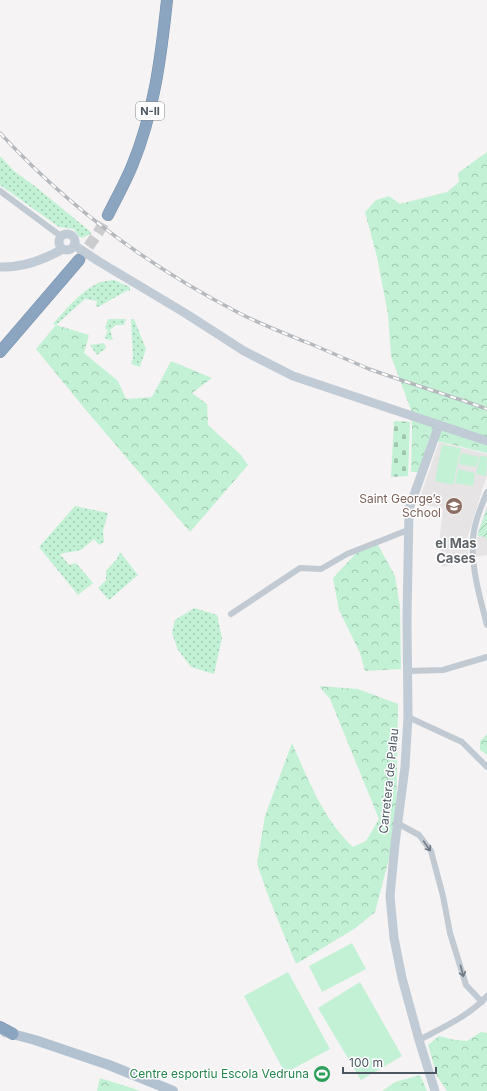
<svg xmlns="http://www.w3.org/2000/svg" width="487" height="1091" font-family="Inter,sans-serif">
	<defs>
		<pattern id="grass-dots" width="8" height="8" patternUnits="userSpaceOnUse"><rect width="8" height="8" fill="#c3f1d5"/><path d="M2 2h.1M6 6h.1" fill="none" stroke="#a0c6b0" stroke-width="1.8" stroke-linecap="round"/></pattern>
		<pattern id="forest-crowns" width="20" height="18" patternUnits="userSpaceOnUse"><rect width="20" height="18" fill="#c3f1d5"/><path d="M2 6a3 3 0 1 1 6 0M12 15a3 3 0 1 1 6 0" fill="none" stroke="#a0c6b0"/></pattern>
		<pattern id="cemetery-stones" width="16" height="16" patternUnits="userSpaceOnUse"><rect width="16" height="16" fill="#c3f1d5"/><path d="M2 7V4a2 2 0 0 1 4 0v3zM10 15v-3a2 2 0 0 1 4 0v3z" fill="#a0c6b0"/></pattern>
		<pattern id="garden-furrows" width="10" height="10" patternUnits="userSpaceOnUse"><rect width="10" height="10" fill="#c3f1d5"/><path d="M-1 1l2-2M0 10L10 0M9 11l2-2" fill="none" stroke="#a0c6b0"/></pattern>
	</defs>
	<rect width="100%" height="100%" fill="#f5f3f3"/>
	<g fill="#e6e4e5">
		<path d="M439 442 487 454V475L467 539 469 561 442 567 440 535 443 509 418 503Z"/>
		<path d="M487 505V555L475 557 478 533Z"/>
	</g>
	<g fill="url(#grass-dots)">
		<path d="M0 156 14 171 36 187 92 233 82 238 78 236 74 229 59 227 0 185Z"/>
		<path d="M114 280 130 287V291L128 290 98 307 96 306 97 301 85 299 56 325 53 324C66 309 80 292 98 283 102 281 109 281 114 280Z"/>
		<path d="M108 319H126L124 325H116L110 330 113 340 106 339 105 337 108 330 105 328Z"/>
		<path d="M131 319H134L146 349 140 367 131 364 133 358Z"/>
		<path d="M104 343 106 348 97 355 90 345Z"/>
		<path d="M75 506 108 513 103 531 104 542 99 545 94 539 81 550 60 554 69 565 76 563 93 583 78 595 39 547Z"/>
		<path d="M120 552 138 575 109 600 98 588 106 580V571L117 559Z"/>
		<path d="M194 608 217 615 222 638 214 674 191 667 178 650 172 633 175 620Z"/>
	</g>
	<g fill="url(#forest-crowns)">
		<path d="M487 152V453L429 439 419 472H411L412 429 411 410 391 356 388 314 377 257 365 212 376 200 389 196 400 204 447 192 459 182 458 173Z"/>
		<path d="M56 325 89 335 84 353 118 381 126 399 152 397 171 361 212 378 192 393 207 404 208 425 241 455 248 465 190 532 85 409 36 349Z"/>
		<path d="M378 545 395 576 400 607 401 669 365 671 360 653 339 610 333 578 359 550Z"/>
		<path d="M319 686 358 689 398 704 396 832 375 912 354 929 296 964 269 898 257 864 265 816 292 743C308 779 323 819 353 847L366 841 379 819 330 699Z"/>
		<path d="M487 734V755L480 750V741Z"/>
		<path d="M481 1032 487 1033V1091H447L437 1076 428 1045 439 1036 455 1040 467 1041Z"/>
		<path d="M420 1075 427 1091H382L395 1082Z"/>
		<path d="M100 1078 135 1089 140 1091H97Z"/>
	</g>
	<path fill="url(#cemetery-stones)" d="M394 421 410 422 408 476 391 477Z"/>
	<g fill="#c3f1d5">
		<path d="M442 445 461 448 453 485 435 481Z"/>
		<path d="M461 453 479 457 476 467 459 464Z"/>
		<path d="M480 456 487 457 486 476 476 474Z"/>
		<path d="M458 469 475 473 473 486 455 483Z"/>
		<path d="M352 943 366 969 322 992 309 966Z"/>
		<path d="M288 972 330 1049 285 1073 244 996Z"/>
		<path d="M360 982 402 1056 361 1080 318 1008Z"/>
	</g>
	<path fill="url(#garden-furrows)" d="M487 509V539L486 540 485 537 478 536V533Z"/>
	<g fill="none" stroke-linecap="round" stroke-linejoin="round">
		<path stroke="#caccce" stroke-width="11" stroke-dasharray="11 5.5" stroke-linecap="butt" d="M79 260 98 233 108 215"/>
		<g stroke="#7690ad" stroke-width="12">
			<g id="highway">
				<path d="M108 215C116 199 125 183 132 166 154 113 161 57 167 0"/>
				<path d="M0 352 79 260"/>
				<path d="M0 1027 13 1034"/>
			</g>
		</g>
		<g stroke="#c1cad2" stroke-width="6">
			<path d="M0 191 62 237"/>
			<path d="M487 492C481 507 474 523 473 539 471 568 480 598 487 625"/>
			<path d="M231 614 300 568 321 569 347 554 408 530"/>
			<path d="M407 671 443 670 487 657"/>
			<path d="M408 717 462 742 487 767"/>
			<path d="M397 823 419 835 431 851 443 896 450 933 466 985 482 1002"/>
			<path d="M419 1040C442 1028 469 1016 487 996"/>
		</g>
		<g stroke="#c1cbd6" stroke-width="9">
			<circle cx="67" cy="242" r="8"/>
			<path d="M74 245 98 261 185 313 244 351 293 376 487 441"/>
			<path d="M0 267C23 268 43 260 63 249"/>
			<path d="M435 1091 419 1040 402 978 394 938 390 896 395 844 405 767 408 717 407 619 409 509 439 425"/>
		</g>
		<path stroke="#b3c2d1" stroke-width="10" d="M5 1032 35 1040 109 1065 173 1091"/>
		<use href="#highway" stroke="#8ba5c1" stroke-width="11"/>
		<g stroke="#b5b8bd" stroke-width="3.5">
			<path id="rail" d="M0 133C68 207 150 267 239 313 262 325 286 334 311 344 330 352 350 361 369 369 408 383 448 395 487 409"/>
		</g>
		<use href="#rail" stroke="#fff" stroke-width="2" stroke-dasharray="6" stroke-linecap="butt"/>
	</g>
	<defs><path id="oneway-shaft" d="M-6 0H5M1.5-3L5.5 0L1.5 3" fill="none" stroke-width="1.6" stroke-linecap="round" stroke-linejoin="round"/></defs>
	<g stroke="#6e7983">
		<use href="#oneway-shaft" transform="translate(427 846) rotate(55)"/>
		<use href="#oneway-shaft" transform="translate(462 971) rotate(75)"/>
	</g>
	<defs>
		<g id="school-disc" transform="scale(0.9)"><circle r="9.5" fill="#8d6e63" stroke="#fff"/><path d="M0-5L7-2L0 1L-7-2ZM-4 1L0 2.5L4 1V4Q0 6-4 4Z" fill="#fff"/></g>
		<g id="stadium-disc" transform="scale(0.9)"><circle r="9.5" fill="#2e9e5b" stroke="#fff"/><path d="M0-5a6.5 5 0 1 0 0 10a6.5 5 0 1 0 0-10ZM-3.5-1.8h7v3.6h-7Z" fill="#fff"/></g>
	</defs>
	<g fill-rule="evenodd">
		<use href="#school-disc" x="454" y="506"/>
		<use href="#stadium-disc" x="322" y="1074"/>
	</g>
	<g text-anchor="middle" stroke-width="3" stroke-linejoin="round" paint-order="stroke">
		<rect fill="#fff" stroke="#808990" stroke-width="1" x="136" y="102" width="28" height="18" rx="3"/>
		<g font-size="11" font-weight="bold" fill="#4a5661">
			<text x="150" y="115">N-II</text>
		</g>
		<g font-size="12" fill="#785e54" stroke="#fff" text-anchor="end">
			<text x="441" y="503">Saint George’s<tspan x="441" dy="14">School</tspan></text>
		</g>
		<g font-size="12" fill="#4a5661" stroke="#fff">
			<text transform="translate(389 781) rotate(-84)" y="4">Carretera de Palau</text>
		</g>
		<g font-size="12" fill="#27864d" stroke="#fff" text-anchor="end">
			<text x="309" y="1078">Centre esportiu Escola Vedruna</text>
		</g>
		<g font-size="13" font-weight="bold" fill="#5f6368" stroke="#fff">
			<text x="456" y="548">el Mas<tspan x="456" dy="15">Cases</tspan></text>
		</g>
	</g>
	<path d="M343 1067v6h93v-6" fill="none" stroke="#4a5661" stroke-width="2"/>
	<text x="349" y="1067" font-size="12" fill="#4a5661" stroke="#ffffff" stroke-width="3" paint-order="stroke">100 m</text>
</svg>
